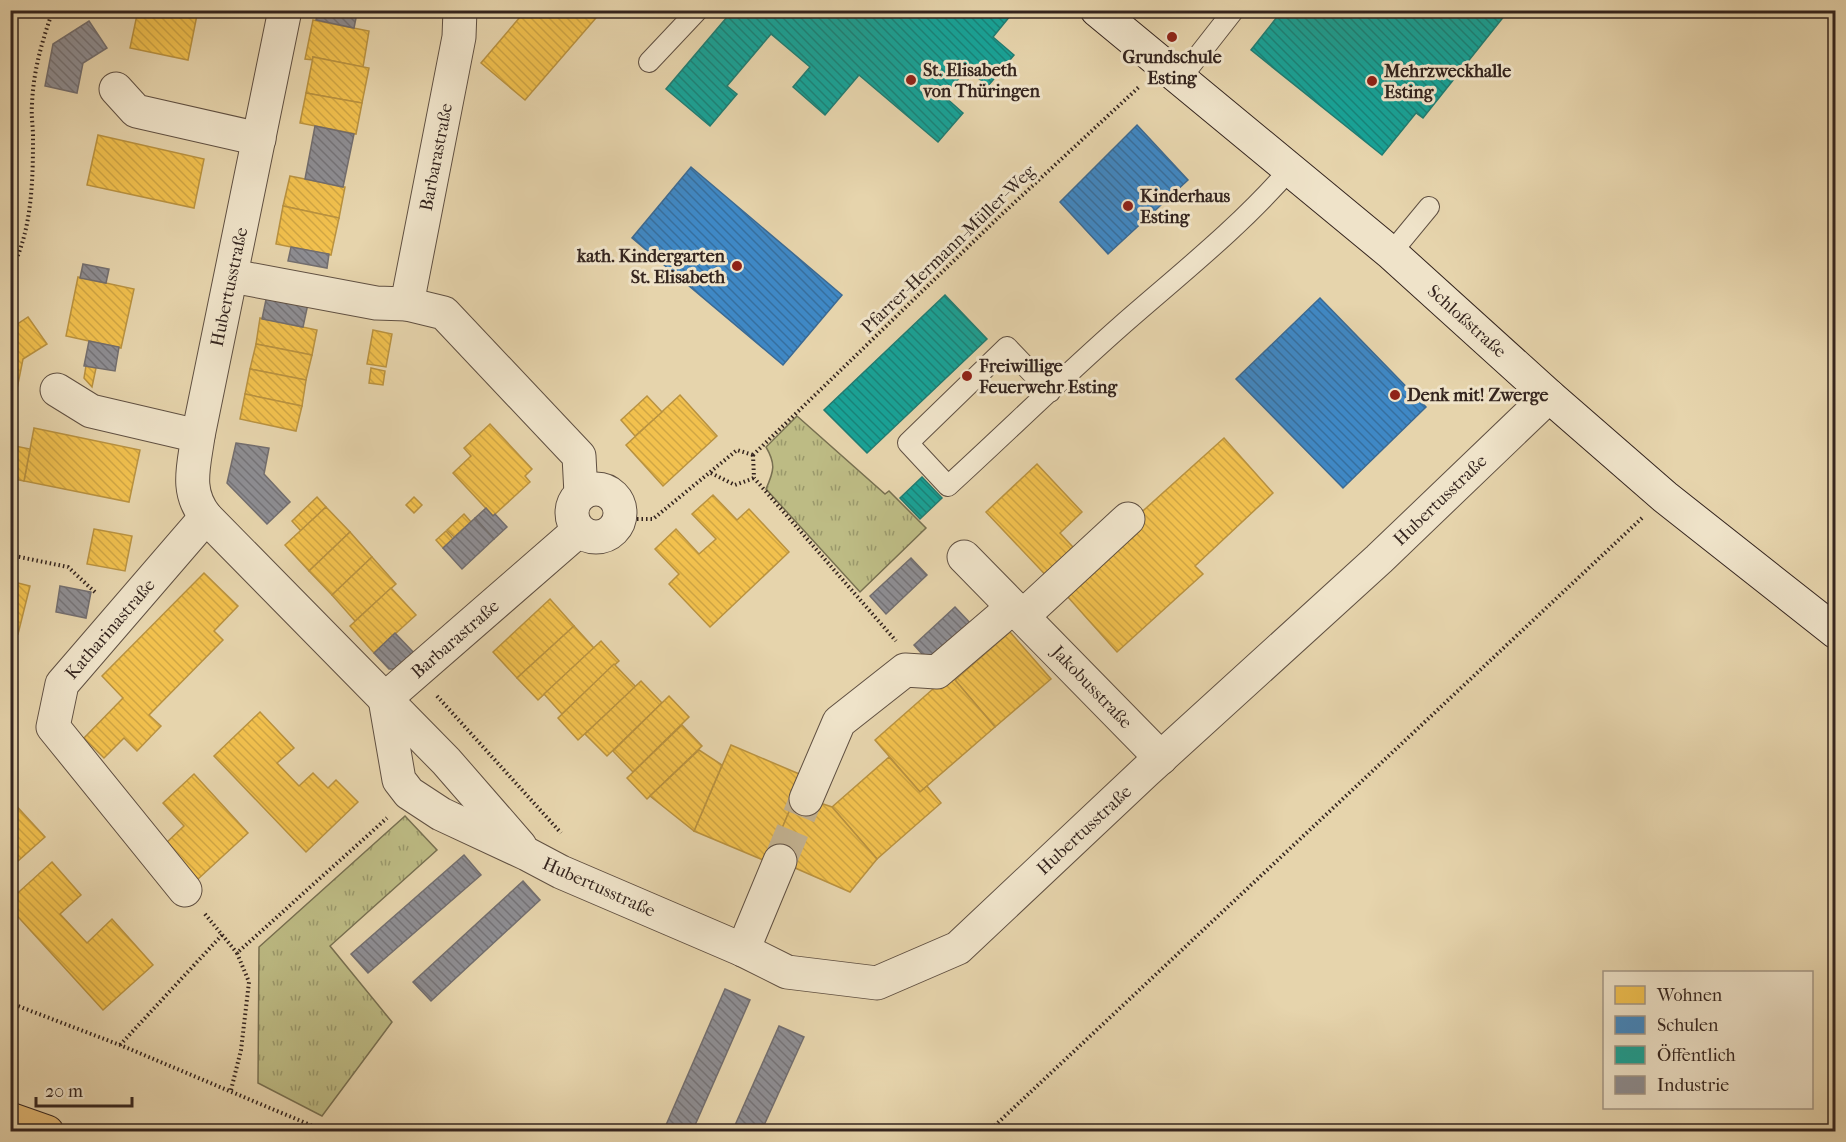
<svg xmlns="http://www.w3.org/2000/svg" width="1846" height="1142" font-family="'IM FELL French Canon',serif">
	<defs>
		<pattern id="park-tufts" width="24" height="20" patternUnits="userSpaceOnUse" patternTransform="scale(1.5)"><rect width="24" height="20" fill="#bdbb84"/><path d="M3 7l-1-3M5 7V3M7 7l1-3M15 17l-1-3M17 17v-4M19 17l1-3" fill="none" stroke="#9a986b"/></pattern>
		<pattern id="homes-back-hatch" width="6" height="6" patternUnits="userSpaceOnUse" patternTransform="scale(1.5)"><rect width="6" height="6" fill="#f2c14e"/><path d="M-1 5l2 2M0 0l6 6M5-1l2 2" fill="none" stroke="#d0a644"/></pattern>
		<pattern id="schools-back-hatch" width="6" height="6" patternUnits="userSpaceOnUse" patternTransform="scale(1.5)"><rect width="6" height="6" fill="#3f88c5"/><path d="M-1 5l2 2M0 0l6 6M5-1l2 2" fill="none" stroke="#366f9f"/></pattern>
		<pattern id="public-back-hatch" width="6" height="6" patternUnits="userSpaceOnUse" patternTransform="scale(1.5)"><rect width="6" height="6" fill="#17a398"/><path d="M-1 5l2 2M0 0l6 6M5-1l2 2" fill="none" stroke="#16857b"/></pattern>
		<pattern id="industry-back-hatch" width="6" height="6" patternUnits="userSpaceOnUse" patternTransform="scale(1.5)"><rect width="6" height="6" fill="#8d8d92"/><path d="M-1 5l2 2M0 0l6 6M5-1l2 2" fill="none" stroke="#747377"/></pattern>
	</defs>
	<rect width="100%" height="100%" fill="#e6d4ac"/>
	<filter id="stains"><feTurbulence type="fractalNoise" baseFrequency=".00333" numOctaves="4"/><feColorMatrix values="0 0 0 0 .2 0 0 0 0 .09 0 0 0 0 .02 0 0 0 .5 -.17"/></filter>
	<radialGradient id="worn" r=".72"><stop offset=".6" stop-color="#630" stop-opacity="0"/><stop offset="1" stop-color="#630" stop-opacity=".3"/></radialGradient>
	<g fill="url(#park-tufts)" stroke="#787051" stroke-width="1.5">
		<path d="M797 416 885 494 889 491 926 528 860 592 766 489C774 471 776 464 766 447Z"/>
		<path d="M405 816 437 850 330 946 392 1022 322 1116 258 1083 259 947Z"/>
	</g>
	<g fill="url(#homes-back-hatch)" stroke="#b99240" stroke-width="1.5">
		<path d="M138 10H198L188 60 130 48Z"/>
		<path d="M526 10 602 11 525 100 481 63Z"/>
		<path d="M313 20 369 31 363 67 313 57V60L305 59Z"/>
		<path d="M313 57 369 68 362 103 306 93Z"/>
		<path d="M306 93 362 103 356 134 300 123Z"/>
		<path d="M98 135 204 159 194 208 87 185Z"/>
		<path d="M290 176 345 187 339 218 283 206Z"/>
		<path d="M283 206 339 218 331 255 276 244Z"/>
		<path d="M78 277 134 289 121 348 66 336Z"/>
		<path d="M28 317 47 344 23 359 17 389 10 388V329Z"/>
		<path d="M260 318 317 330 312 355 256 344Z"/>
		<path d="M373 330 392 334 386 367 367 364Z"/>
		<path d="M256 344 312 355 306 380 250 369Z"/>
		<path d="M86 366 96 368 92 387 84 378Z"/>
		<path d="M371 368 385 371 383 385 369 383Z"/>
		<path d="M250 369 306 380 302 406 245 394Z"/>
		<path d="M245 394 302 406 296 431 240 419Z"/>
		<path d="M680 395 717 436 663 486 626 445Z"/>
		<path d="M647 396 662 412 635 436 621 420Z"/>
		<path d="M490 424 532 469 525 476 530 482 493 516 453 473 471 456 464 448Z"/>
		<path d="M34 428 140 450 129 502 24 481Z"/>
		<path d="M1224 438 1273 493 1195 566 1203 574 1117 652 1067 596 1135 518Z"/>
		<path d="M10 445 30 449 24 481 10 478Z"/>
		<path d="M1037 464 1082 512 1060 533 1083 558 1055 585 986 512Z"/>
		<path d="M713 495 737 520 749 509 789 552 710 627 669 584 679 574 655 549 676 529 699 554 716 539 692 514Z"/>
		<path d="M317 497 326 507 301 531 292 521Z"/>
		<path d="M414 497 422 505 414 513 406 505Z"/>
		<path d="M326 507 350 532 309 571 285 545Z"/>
		<path d="M464 514 471 522 454 537 447 530Z"/>
		<path d="M94 529 132 536 125 571 87 564Z"/>
		<path d="M446 531 453 539 443 548 436 540Z"/>
		<path d="M350 532 372 557 332 595 309 571Z"/>
		<path d="M372 557 396 584 355 621 332 595Z"/>
		<path d="M204 573 238 606 214 631 223 640 149 715 161 726 137 751 124 738 104 758 84 738 123 698 102 676Z"/>
		<path d="M10 581 30 586 18 634 10 632Z"/>
		<path d="M391 588 416 615 374 653 350 626Z"/>
		<path d="M550 599 574 626 517 678 493 652Z"/>
		<path d="M574 626 594 648 538 700 517 678Z"/>
		<path d="M1010 632 1051 679 995 727 955 680Z"/>
		<path d="M601 641 619 661 562 714 544 694Z"/>
		<path d="M614 664 636 687 578 740 558 718Z"/>
		<path d="M950 674 995 727 920 792 875 740Z"/>
		<path d="M641 681 662 703 607 756 585 734Z"/>
		<path d="M669 696 689 717 633 772 613 751Z"/>
		<path d="M260 712 294 748 277 763 299 786 313 773 328 788 336 780 358 802 306 852 214 756Z"/>
		<path d="M682 725 702 746 647 799 627 778Z"/>
		<path d="M731 745 804 776 768 862 694 831Z"/>
		<path d="M699 750 722 765 694 831 650 796Z"/>
		<path d="M889 757 920 792 927 786 941 803 877 859 832 807Z"/>
		<path d="M194 774 248 833 198 879 165 844 184 826 163 803Z"/>
		<path d="M796 795 832 807 877 859 850 892 770 857Z"/>
		<path d="M10 799 45 837 10 868Z"/>
		<path d="M52 862 81 895 60 914 87 943 112 919 153 965 103 1010 10 908V900Z"/>
	</g>
	<g fill="url(#schools-back-hatch)" stroke="#3c6a93" stroke-width="1.5">
		<path d="M1137 125 1188 180 1108 254 1060 202Z"/>
		<path d="M691 167 842 295 783 365 632 238Z"/>
		<path d="M1320 298 1426 407 1343 488 1236 379Z"/>
	</g>
	<g fill="url(#public-back-hatch)" stroke="#207d73" stroke-width="1.5">
		<path d="M733 10H1015L993 37 1014 55 988 86 967 69 944 96 963 113 938 142 859 75 825 115 793 87 810 67 771 34 727 86 737 94 710 126 666 89Z"/>
		<path d="M1275 10H1509L1423 118 1416 113 1382 155 1251 50 1277 17 1272 14Z"/>
		<path d="M945 295 987 339 867 453 824 410Z"/>
		<path d="M922 477 942 498 920 519 900 498Z"/>
	</g>
	<g fill="url(#industry-back-hatch)" stroke="#726e6f" stroke-width="1.5">
		<path d="M318 10H345L357 13 354 28 316 20Z"/>
		<path d="M89 21 107 48 83 63 77 93 45 86 53 44Z"/>
		<path d="M315 126 354 134 343 187 305 179Z"/>
		<path d="M291 247 329 254 327 268 288 261Z"/>
		<path d="M83 264 109 269 106 283 80 278Z"/>
		<path d="M268 290 309 299 303 327 262 319Z"/>
		<path d="M89 341 119 347 115 371 84 366Z"/>
		<path d="M236 443 269 448 264 474 290 502 267 524 227 483Z"/>
		<path d="M486 508 493 516 495 514 507 527 494 539 475 518Z"/>
		<path d="M475 518 494 539 462 569 443 548Z"/>
		<path d="M911 558 927 575 886 614 870 596Z"/>
		<path d="M60 586 91 592 86 618 56 612Z"/>
		<path d="M955 607 972 625 930 663 914 645Z"/>
		<path d="M395 633 415 654 397 669H389L374 653Z"/>
		<path d="M464 855 481 875 368 973 351 954Z"/>
		<path d="M523 881 540 900 431 1001 413 982Z"/>
		<path d="M725 989 750 1000 692 1132H663Z"/>
		<path d="M779 1026 804 1037 761 1132H732Z"/>
	</g>
	<g fill="none" stroke-linecap="round" stroke-linejoin="round">
		<path stroke="#c2b190" stroke-width="33" stroke-dasharray="33 16" stroke-linecap="butt" d="M780 861 806 799"/>
		<g stroke="#605042" stroke-width="22">
			<g id="lane">
				<path d="M649 62 698 10"/>
				<path d="M1180 79 1234 10"/>
				<path d="M1391 253 1429 207"/>
				<path d="M1050 392 1007 347 908 443 948 486C1006 433 1063 377 1122 325 1179 275 1240 227 1290 169"/>
			</g>
		</g>
		<g stroke="#605042" stroke-width="35">
			<g id="street">
				<path d="M285 10 198 436C194 466 185 491 206 517L446 761 520 846"/>
				<path d="M116 89 136 111 259 139"/>
				<path d="M232 276 376 303 407 304 444 313 579 456 581 494"/>
				<path d="M407 304 459 37 460 10"/>
				<path d="M57 390 91 411 198 436"/>
				<circle cx="596" cy="513" r="24"/>
				<path d="M964 557 1161 758"/>
				<path d="M1023 616 1128 519"/>
				<path d="M385 699 399 780 409 793 441 814 527 854 561 872 743 950 787 972 877 983 958 948 1145 772 1379 559 1549 396"/>
				<path d="M385 699 578 531"/>
				<path d="M806 799 839 722 905 670 937 672 1013 607"/>
				<path d="M185 890 53 727 62 684 206 517"/>
				<path d="M743 950 780 861"/>
			</g>
		</g>
		<g stroke="#34241e" stroke-width="35">
			<path id="secondary" d="M1097 10 1391 253 1549 396 1665 497 1836 632"/>
		</g>
		<g stroke="#34241e" stroke-width="35">
			<path id="highway" d="M10 1119 47 1132"/>
		</g>
		<g stroke="#34241e" stroke-width="4" stroke-dasharray="1.5 3" stroke-linecap="butt">
			<path d="M10 272C32 233 33 181 33 137 33 126 31 115 32 105 33 72 42 41 53 10"/>
			<path d="M753 455 1000 216 1140 86"/>
			<path d="M753 455 754 478 896 641"/>
			<path d="M711 473 735 485 754 478"/>
			<path d="M619 519H653L737 450 753 455"/>
			<path d="M10 555 68 567 97 594"/>
			<path d="M437 696 561 833"/>
			<path d="M205 914 237 953"/>
			<path d="M10 1003 120 1045 327 1132"/>
			<path d="M120 1045 222 935"/>
			<path d="M231 1090 241 1050 249 982 237 953 387 818"/>
			<path d="M988 1132 1642 518"/>
		</g>
		<use href="#lane" stroke="#efe3c9" stroke-width="20"/>
		<use href="#street" stroke="#efe3c9" stroke-width="33"/>
		<use href="#secondary" stroke="#efe3c9" stroke-width="33"/>
		<use href="#highway" stroke="#e3ba76" stroke-width="33"/>
	</g>
	<g fill="#8f2418" stroke="#efe3c9" stroke-width="2">
		<circle cx="1172" cy="37" r="6"/>
		<circle cx="911" cy="80" r="6"/>
		<circle cx="1372" cy="81" r="6"/>
		<circle cx="1128" cy="206" r="6"/>
		<circle cx="737" cy="266" r="6"/>
		<circle cx="967" cy="376" r="6"/>
		<circle cx="1395" cy="395" r="6"/>
	</g>
	<g text-anchor="middle" stroke-width="6" stroke-linejoin="round" paint-order="stroke">
		<g font-size="18" font-weight="bold" fill="#34241e" stroke="#efe3c9" text-anchor="start">
			<text x="1172" y="63" text-anchor="middle">Grundschule<tspan x="1172" dy="21">Esting</tspan></text>
			<text x="923" y="76">St. Elisabeth<tspan x="923" dy="21">von Thüringen</tspan></text>
			<text x="1384" y="77">Mehrzweckhalle<tspan x="1384" dy="21">Esting</tspan></text>
			<text x="1140" y="202">Kinderhaus<tspan x="1140" dy="21">Esting</tspan></text>
			<text x="725" y="262" text-anchor="end">kath. Kindergarten<tspan x="725" dy="21">St. Elisabeth</tspan></text>
			<text x="979" y="372">Freiwillige<tspan x="979" dy="21">Feuerwehr Esting</tspan></text>
			<text x="1407" y="401">Denk mit! Zwerge</text>
		</g>
		<g font-size="18" fill="#34241e" stroke="#efe3c9">
			<text transform="translate(436 157) rotate(-79)" y="6">Barbarastraße</text>
			<text transform="translate(948 249) rotate(-44)" y="6">Pfarrer-Hermann-Müller-Weg</text>
			<text transform="translate(229 287) rotate(-78)" y="6">Hubertusstraße</text>
			<text transform="translate(1467 321) rotate(42)" y="6">Schloßstraße</text>
			<text transform="translate(1440 500) rotate(-44)" y="6">Hubertusstraße</text>
			<text transform="translate(110 629) rotate(-49)" y="6">Katharinastraße</text>
			<text transform="translate(455 639) rotate(-41)" y="6">Barbarastraße</text>
			<text transform="translate(1092 687) rotate(46)" y="6">Jakobusstraße</text>
			<text transform="translate(1084 830) rotate(-43)" y="6">Hubertusstraße</text>
			<text transform="translate(599 887) rotate(24)" y="6">Hubertusstraße</text>
		</g>
	</g>
	<rect width="1846" height="1142" fill="none" stroke="#e6d4ac" stroke-width="36"/>
	<rect x="12" y="12" width="1822" height="1118" fill="none" stroke="#34241e" stroke-width="3"/>
	<rect x="18" y="18" width="1810" height="1106" fill="none" stroke="#34241e" stroke-width="1.5"/>
	<rect x="1603" y="971" width="210" height="138" fill="#efe3c9" stroke="#a49785" stroke-width="1.5"/>
	<rect x="1615" y="986" width="30" height="18" fill="#f2c14e" stroke="#a49785" stroke-width="1.5"/>
	<text x="1657" y="1001" font-size="18" fill="#34241e">Wohnen</text>
	<rect x="1615" y="1016" width="30" height="18" fill="#3f88c5" stroke="#a49785" stroke-width="1.5"/>
	<text x="1657" y="1031" font-size="18" fill="#34241e">Schulen</text>
	<rect x="1615" y="1046" width="30" height="18" fill="#17a398" stroke="#a49785" stroke-width="1.5"/>
	<text x="1657" y="1061" font-size="18" fill="#34241e">Öffentlich</text>
	<rect x="1615" y="1076" width="30" height="18" fill="#8d8d92" stroke="#a49785" stroke-width="1.5"/>
	<text x="1657" y="1091" font-size="18" fill="#34241e">Industrie</text>
	<path d="M36 1097v9h96v-9" fill="none" stroke="#34241e" stroke-width="3"/>
	<text x="45" y="1097" font-size="18" fill="#34241e" stroke="#efe3c9" stroke-width="4.5" paint-order="stroke">20 m</text>
	<rect width="100%" height="100%" filter="url(#stains)"/>
	<rect width="100%" height="100%" fill="url(#worn)"/>
</svg>
